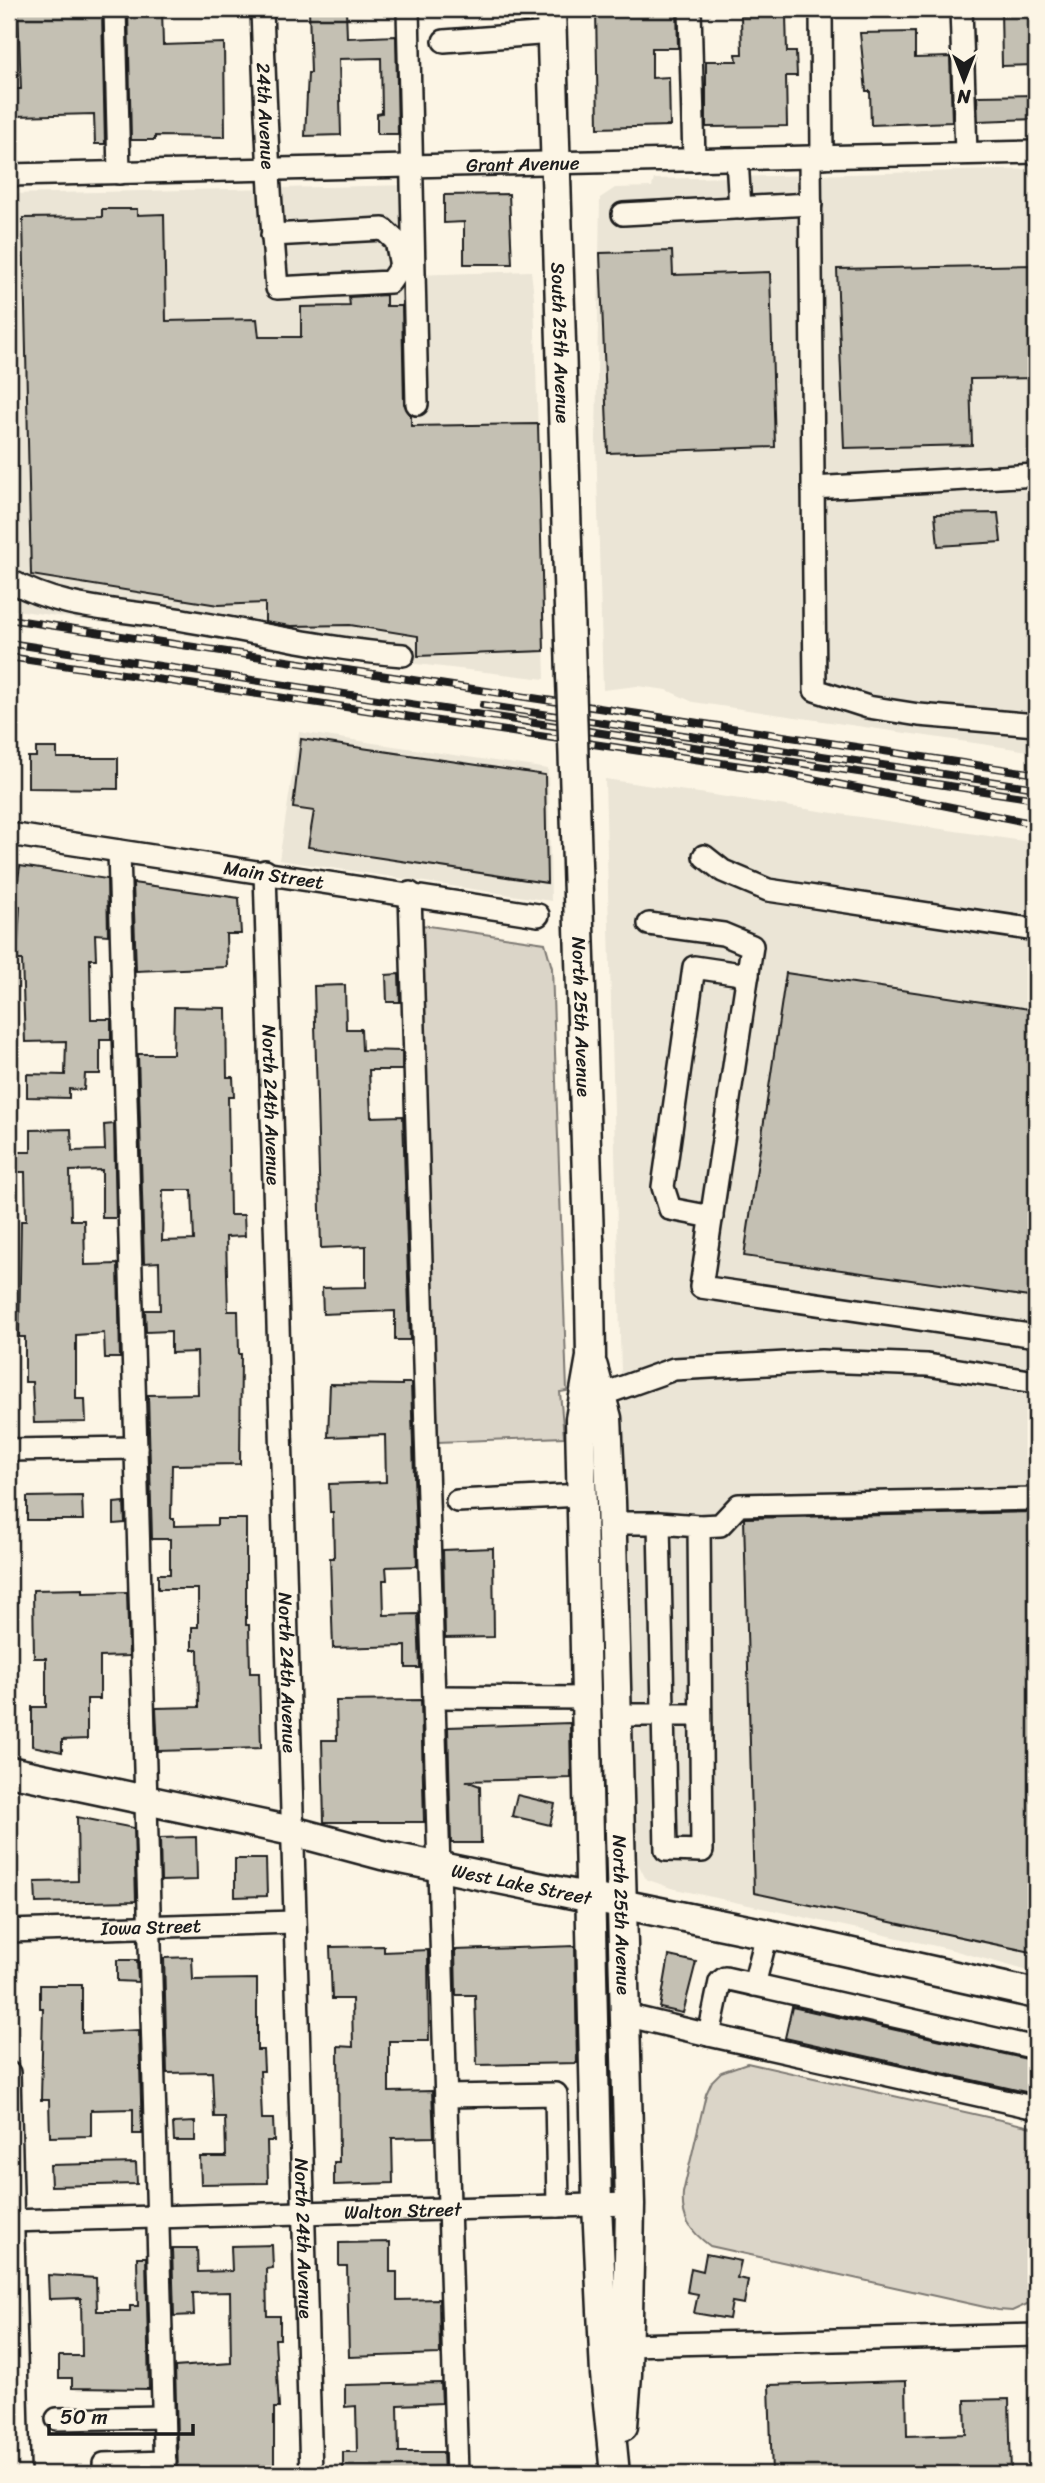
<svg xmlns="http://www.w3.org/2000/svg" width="1045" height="2483" font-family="Sriracha,sans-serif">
	<rect width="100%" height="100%" fill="#fcf5e5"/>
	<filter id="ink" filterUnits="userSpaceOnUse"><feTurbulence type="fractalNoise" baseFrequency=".0143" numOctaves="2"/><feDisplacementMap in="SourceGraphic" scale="14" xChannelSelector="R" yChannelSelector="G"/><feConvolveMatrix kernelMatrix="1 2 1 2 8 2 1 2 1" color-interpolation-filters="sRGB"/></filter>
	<g filter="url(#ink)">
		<g fill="#ebe5d6">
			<path d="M1036 169V752L693 702 667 690 637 686 603 690 596 439 600 198 615 188 652 187 654 179Z"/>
			<path d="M412 185 414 275 531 271 534 297 545 679 269 647 9 609V194Z"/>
			<path d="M299 732 548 769 551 901 279 860Z"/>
			<path d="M605 779 1036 843V1973L949 1949 671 1888 646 1879 634 1856Z"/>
		</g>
		<g fill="#dbd5c8" stroke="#7c7872" stroke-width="2">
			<path d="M422 925 545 943 552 968 567 1391 560 1392 564 1437 438 1442Z"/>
			<path d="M747 2063 1036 2128V2300L1012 2311 998 2310 710 2246C690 2231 681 2219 683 2193L706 2094 712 2081 721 2072Z"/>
		</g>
		<g fill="#c4c0b3" stroke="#1c1c1c" stroke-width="2" fill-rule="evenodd">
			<path d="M18 9 102 12 105 144H95L94 114 15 116 14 89H21Z"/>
			<path d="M128 9H162L163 45 224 43 225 137 155 136V140H131Z"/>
			<path d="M309 9H346L347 38 396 36 398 134H377V114L382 113 381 58 339 59 341 135 305 136 308 73H311Z"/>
			<path d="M596 9H677L678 48H652V78L669 77 670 126 598 128Z"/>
			<path d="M1001 9H1036V65L1002 66Z"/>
			<path d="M786 15 787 52H796L797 76H786L787 126 706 127V61H737L736 54H742L741 16Z"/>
			<path d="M915 32V58L950 57 952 122 871 125 870 91H866L860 33Z"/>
			<path d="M1036 95V119L978 121 977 96Z"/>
			<path d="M509 194 512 264H464V222L444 223V195Z"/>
			<path d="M102 209H137V215L164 214 166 321 257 319 259 337H301V307L350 306 349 297 386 295V306H402L404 404 411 416V426L538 424 544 651 418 656V636L350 625 291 626 265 622V603L218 605 31 575 23 218 102 217Z"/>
			<path d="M672 251 673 275 770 272 775 447 608 453 600 253Z"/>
			<path d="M1036 265V378L970 379 972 445 844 448 837 269Z"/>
			<path d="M998 513 1001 542 938 546 935 514Z"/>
			<path d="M301 739 545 775 547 883 308 847 314 811 293 808Z"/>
			<path d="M36 748H57V758H118V789L28 788V757H36Z"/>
			<path d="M20 866 107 879 108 935 95 934 96 959H90L91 1019H111V1040H100V1074H85L84 1090 69 1089V1098L27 1097V1074L65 1075 66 1041 25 1042 22 960H17L20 906 14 905Z"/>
			<path d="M133 883 239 898 241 934H226L227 967 136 971Z"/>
			<path d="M786 973 1036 1010V1298L744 1256Z"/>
			<path d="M399 974 400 1002H387L386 975Z"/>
			<path d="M345 985 346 1029H361L362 1050 402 1051V1070H369L371 1117 403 1116 410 1340H395V1311L323 1314 322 1288 366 1287V1246L321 1248 314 986Z"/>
			<path d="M174 1007 226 1008 227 1077H233L234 1097H228L230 1215H244L245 1236 226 1237 228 1311H238L239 1354H241L240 1464 172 1465 171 1519H174V1526L217 1525V1519H246V1625H249L250 1673H259L261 1748 158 1751 156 1708 199 1707 198 1650H192V1627H198V1589H158V1574H170V1539H152L148 1395 198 1394 197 1352 171 1353V1331L146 1332 145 1310H160L159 1262 144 1263 138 1054H173ZM163 1190H192L194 1240 162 1241Z"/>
			<path d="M114 1124 116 1218H102V1170L70 1171 71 1220H84L85 1265 118 1264 120 1358H105L104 1333 76 1335V1399H85L86 1422 34 1423 32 1382H25V1337H19L21 1221H26L25 1172H17L16 1152H31V1130L71 1129 72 1151 105 1150 104 1125Z"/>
			<path d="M402 1383H411L417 1566 386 1567 387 1580H383L384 1615 418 1614 420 1668H406V1646L333 1648 330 1558H334L333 1512H330L329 1484 386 1482 385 1435 328 1437 330 1384 402 1385Z"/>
			<path d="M82 1496 83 1520H27V1497Z"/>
			<path d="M124 1502 125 1523 114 1524V1503Z"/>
			<path d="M1036 1512V1953L754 1893 744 1518Z"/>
			<path d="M493 1548 494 1637 445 1638 443 1550Z"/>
			<path d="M83 1589V1593L127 1592 129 1656 100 1657V1699H87V1739L62 1740V1752L32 1746V1707H46V1658H34L33 1590Z"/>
			<path d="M421 1700 424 1822H324L322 1740H337L336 1701Z"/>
			<path d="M570 1723 571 1778 466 1781 480 1786 481 1843H451L448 1727Z"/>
			<path d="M517 1795 555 1804 550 1825 512 1816Z"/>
			<path d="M77 1817 134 1828 136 1901 36 1903 35 1882 78 1881Z"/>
			<path d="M196 1837 197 1880 161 1881 160 1838Z"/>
			<path d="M235 1859H266L267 1896 235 1897Z"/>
			<path d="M384 1946V1952L428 1950 429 2041H389V2092L432 2091 434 2137 392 2138 393 2183 334 2185V2162H339L338 2046 353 2047 352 1999H332L330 1947Z"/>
			<path d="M575 1946 577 2063 477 2065 475 1995H456L455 1950Z"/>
			<path d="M669 1956 696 1962 683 2013 660 2008Z"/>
			<path d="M192 1957 193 1980 257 1979V2050H263L264 2071H260L262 2119H273L274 2141H267L268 2183 201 2184 200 2157H226L225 2117H214L212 2072 167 2073 164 1958Z"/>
			<path d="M117 1960H137L138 1982 117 1981Z"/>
			<path d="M40 1985H82V2033L139 2030 142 2134H133V2109L91 2110V2136L50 2137 49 2100H41L43 2008H40Z"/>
			<path d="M792 2007 1036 2061 1030 2093 785 2038Z"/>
			<path d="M195 2122V2141H174L173 2123Z"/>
			<path d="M136 2163 137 2184 51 2186 50 2165Z"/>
			<path d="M390 2242V2272H397V2300L439 2299 440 2354 349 2357 347 2266H339V2243Z"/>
			<path d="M272 2245 273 2268 266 2269 267 2316H280V2339H275L279 2408H274V2474H178L175 2367 231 2363 230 2292 193 2293 194 2315 174 2316 172 2248H197L198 2272 232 2271 231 2246Z"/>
			<path d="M706 2254 741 2261 737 2278 748 2280 744 2304 732 2302 729 2319 694 2313 698 2294 687 2292 691 2268 703 2271Z"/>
			<path d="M137 2257H146L149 2389 72 2388V2378H59V2356H82L81 2298 49 2299 48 2275 96 2278 97 2311H130V2306H138Z"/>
			<path d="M906 2381 907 2436 966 2434 965 2400 1009 2399 1011 2474H772L769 2385Z"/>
			<path d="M441 2383 442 2403 398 2405 399 2452H443L444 2474H343V2452H357L356 2406 345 2407V2385Z"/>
		</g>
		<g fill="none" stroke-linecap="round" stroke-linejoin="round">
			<g stroke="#1c1c1c" stroke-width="26">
				<g id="minor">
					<path d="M115 9 119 173"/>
					<path id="s1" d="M262 9C265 102 269 195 277 288L390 282 401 266 396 241 383 229 272 235"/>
					<path d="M408 9 417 404"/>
					<path d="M690 9 694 160"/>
					<path d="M821 9 822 157"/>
					<path d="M961 9 966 153"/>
					<path d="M444 41 552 33"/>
					<path d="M810 158 815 690 868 707 919 715 1036 725"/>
					<path d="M737 159 740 208"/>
					<path id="s2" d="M9 175 1036 152"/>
					<path d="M623 214 811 204"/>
					<path d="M813 488 1036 475"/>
					<path d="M9 580C61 609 107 608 164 617 244 629 322 649 403 655"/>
					<path id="s3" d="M9 834 538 915"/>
					<path d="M119 851 165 2474"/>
					<path d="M704 856 723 871 768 890 1036 930"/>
					<path id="s4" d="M265 871 311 2474"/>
					<path d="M410 893 457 2474"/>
					<path d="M649 924 723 934 752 946 701 1287 1036 1336"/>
					<path d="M712 1217 670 1209 663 1187 694 967 748 975"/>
					<path d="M601 1395 674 1369 821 1361 927 1365 1036 1382"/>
					<path d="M9 1450 136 1448"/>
					<path d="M457 1501 582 1495"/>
					<path d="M612 1523H659L666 1850 702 1851 699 1526 659 1523"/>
					<path d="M699 1526 720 1525 739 1505 1036 1499"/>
					<path d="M434 1697 587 1698"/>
					<path d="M616 1715H700"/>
					<path id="s5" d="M9 1931 293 1922"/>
					<path d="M754 1985 767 1934"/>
					<path d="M625 2015 709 2035 720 1982 725 1978 1036 2048"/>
					<path d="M709 2035 1036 2108"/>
					<path d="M9 2073 19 2474"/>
					<path d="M446 2096 556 2094 558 2206"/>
					<path id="s6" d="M9 2221 630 2204"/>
					<path d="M628 2345 1036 2335"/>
					<path d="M57 2419 163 2417"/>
					<path d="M105 2474 104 2464 165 2462"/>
				</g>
			</g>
			<g stroke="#1c1c1c" stroke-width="33">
				<g id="major">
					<path id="s7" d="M551 9 571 676"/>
					<path d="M589 1240 591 1357 580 1419 597 2205 605 2374 615 2474"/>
					<path id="s8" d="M593 1367 607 1418 611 1501 630 2204 627 2374 623 2426"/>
					<path id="s9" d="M9 1771 292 1831 382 1855 767 1934 1036 1994"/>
				</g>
			</g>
			<use href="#minor" stroke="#fcf5e5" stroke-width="21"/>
			<use href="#major" stroke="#fcf5e5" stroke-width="28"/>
			<g stroke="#1c1c1c" stroke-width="8">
				<g id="rail">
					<path d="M9 619 1036 774"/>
					<path d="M9 643 1036 799"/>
					<path d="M9 657 768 770 1036 824"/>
					<path d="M483 705 1036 788"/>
				</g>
			</g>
			<use href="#rail" stroke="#fcf5e5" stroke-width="5" stroke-dasharray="16" stroke-linecap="butt"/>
			<g stroke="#1c1c1c" stroke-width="33" stroke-linecap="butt">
				<g id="major-bridge">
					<path id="s10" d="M571 676 589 1240"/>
				</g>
			</g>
			<use href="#major-bridge" stroke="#fcf5e5" stroke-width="28"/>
		</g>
	</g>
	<g text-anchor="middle" stroke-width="5" stroke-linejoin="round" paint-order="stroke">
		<g font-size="19" fill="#1c1c1c" stroke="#fcf5e5">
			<text dy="7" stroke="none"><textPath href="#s1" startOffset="107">24th Avenue</textPath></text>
			<text dy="7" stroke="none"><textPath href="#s2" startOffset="514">Grant Avenue</textPath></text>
			<text dy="7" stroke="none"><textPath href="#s7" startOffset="334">South 25th Avenue</textPath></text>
			<text dy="7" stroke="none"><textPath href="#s3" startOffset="268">Main Street</textPath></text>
			<text dy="7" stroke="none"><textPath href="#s10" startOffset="341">North 25th Avenue</textPath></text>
			<text dy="7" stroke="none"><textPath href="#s4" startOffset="234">North 24th Avenue</textPath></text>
			<text dy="7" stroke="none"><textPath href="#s4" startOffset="802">North 24th Avenue</textPath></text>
			<text dy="7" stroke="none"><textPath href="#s9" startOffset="525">West Lake Street</textPath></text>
			<text dy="7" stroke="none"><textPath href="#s8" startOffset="550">North 25th Avenue</textPath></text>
			<text dy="7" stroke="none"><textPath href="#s5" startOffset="142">Iowa Street</textPath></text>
			<text dy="7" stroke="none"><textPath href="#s6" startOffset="394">Walton Street</textPath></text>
			<text dy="7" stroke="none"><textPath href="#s4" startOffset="1368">North 24th Avenue</textPath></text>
		</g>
	</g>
	<rect width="1045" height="2483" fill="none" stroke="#fcf5e5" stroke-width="35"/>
	<rect x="18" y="18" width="1010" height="2448" fill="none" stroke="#1c1c1c" stroke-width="2.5" filter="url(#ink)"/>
	<g transform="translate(964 80) rotate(180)" stroke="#fcf5e5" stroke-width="5" paint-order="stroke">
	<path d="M0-5L12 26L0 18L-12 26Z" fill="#1c1c1c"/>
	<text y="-10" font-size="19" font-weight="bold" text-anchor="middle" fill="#1c1c1c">N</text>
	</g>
	<path d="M49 2424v10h144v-10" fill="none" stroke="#1c1c1c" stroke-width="3.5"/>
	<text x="60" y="2424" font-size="21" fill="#1c1c1c" stroke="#fcf5e5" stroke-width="5" paint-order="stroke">50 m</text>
</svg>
